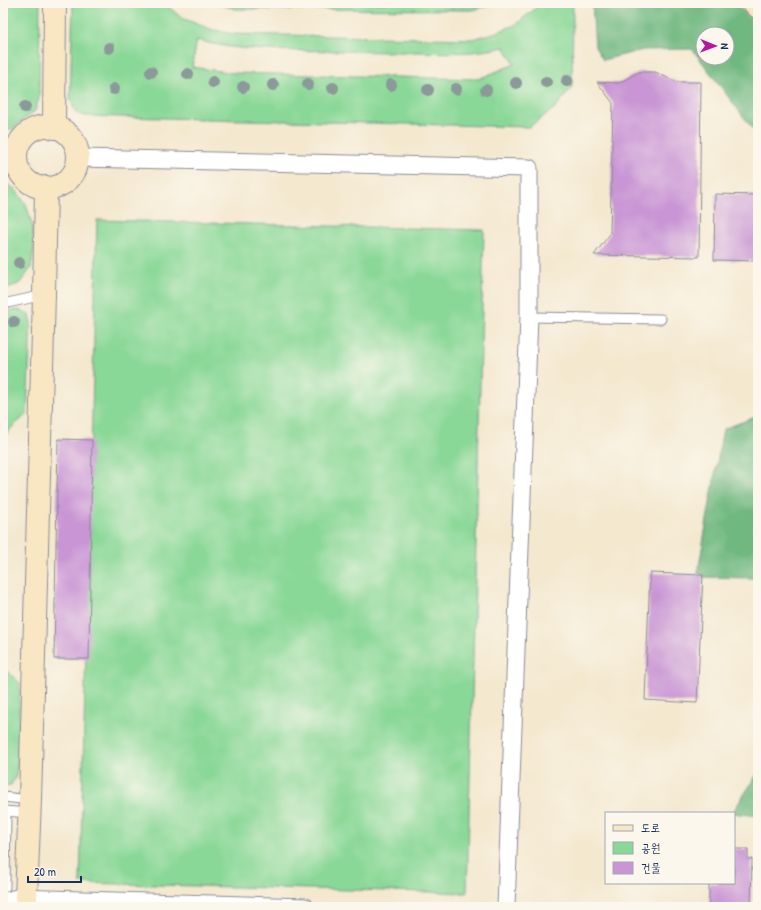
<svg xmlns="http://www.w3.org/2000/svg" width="761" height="910" font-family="'Patrick Hand','Poor Story',sans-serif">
	<rect width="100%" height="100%" fill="#fbf7ec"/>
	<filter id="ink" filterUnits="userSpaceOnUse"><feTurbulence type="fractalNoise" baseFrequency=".025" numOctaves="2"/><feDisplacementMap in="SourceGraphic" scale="8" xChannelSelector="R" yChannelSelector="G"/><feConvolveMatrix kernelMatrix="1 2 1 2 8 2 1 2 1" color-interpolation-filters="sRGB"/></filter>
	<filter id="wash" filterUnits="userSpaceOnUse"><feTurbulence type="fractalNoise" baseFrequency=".012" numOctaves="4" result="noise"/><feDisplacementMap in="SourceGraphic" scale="16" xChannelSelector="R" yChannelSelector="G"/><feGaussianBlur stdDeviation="0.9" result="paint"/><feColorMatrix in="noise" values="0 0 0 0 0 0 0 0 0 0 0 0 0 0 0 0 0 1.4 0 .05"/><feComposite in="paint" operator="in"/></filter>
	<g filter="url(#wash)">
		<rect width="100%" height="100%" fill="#f4e8cf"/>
		<g fill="#8ad897" stroke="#52847a" fill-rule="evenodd">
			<path d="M3 3H40L39 98 35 111 12 129 3 131Z"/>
			<path d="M73 3H164L182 18 210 29 233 34 473 39 497 32 515 25 542 3H570L573 7 572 88 555 108 529 127 84 116 76 113 70 99ZM197 40C242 53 293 50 340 51 366 52 393 52 419 52 449 53 475 54 504 47L515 64 478 79 234 73 192 67Z"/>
			<path d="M213 3H498L473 10 236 9Z"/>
			<path d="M3 182 15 189 26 204 32 224 34 247 31 268 19 284 3 289Z"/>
			<path d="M97 220 484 230 467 893 80 883Z"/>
			<path d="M13 310H19L28 313 31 322 27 414 10 429 3 439V313Z"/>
			<path d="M3 668 20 683 18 761 16 776 11 785 3 786Z"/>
		</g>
		<g fill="#6fb880" stroke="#45746f" fill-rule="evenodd">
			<path d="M592 3H735L758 25V135L755 132 692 49 643 50 603 60 595 47ZM703 34H727V58H703Z"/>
			<path d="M758 416V578L697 577 723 429Z"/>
			<path d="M758 773V816L732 813Z"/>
		</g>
		<g id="blocks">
			<g fill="#c995d5">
				<path d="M639 72H655L677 82H701L699 257 594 255 610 234 613 103 597 82 619 83Z"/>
				<path d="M715 194 758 195V261L714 260Z"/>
				<path d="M58 439 92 440 89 659H54Z"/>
				<path d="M650 573 703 575 697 703 645 700Z"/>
				<path d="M734 849H748V859H752L751 907H709V883H734Z"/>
			</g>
		</g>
	</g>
	<g filter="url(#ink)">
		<use href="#blocks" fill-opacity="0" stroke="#888c96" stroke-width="1"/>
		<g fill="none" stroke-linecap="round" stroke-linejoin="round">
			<g stroke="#888c96" stroke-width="11">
				<g id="lane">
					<path d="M3 304 44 295"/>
					<path d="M529 317 661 319"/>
					<path d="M3 797 30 800"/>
					<path d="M3 811 30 813"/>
					<path d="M3 887H5L6 811"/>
				</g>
			</g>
			<g stroke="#888c96" stroke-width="19">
				<g id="street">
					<path d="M79 158 529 168V317L506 907"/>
					<path d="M3 902 17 898 305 907"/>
				</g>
			</g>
			<g stroke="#888c96" stroke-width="24">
				<g id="secondary">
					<path d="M754 3 758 7"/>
					<circle cx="47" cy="157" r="31"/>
					<path d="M54 128 55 3"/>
					<path d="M26 898 30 800 44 295 46 187"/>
				</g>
			</g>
			<use href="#lane" stroke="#fff" stroke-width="9"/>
			<use href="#street" stroke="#fff" stroke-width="17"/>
			<use href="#secondary" stroke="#f9e7c3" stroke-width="22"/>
		</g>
		<g fill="#8c9999">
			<circle cx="109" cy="48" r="6"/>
			<circle cx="151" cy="72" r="6"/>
			<circle cx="188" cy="74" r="6"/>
			<circle cx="567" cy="81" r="6"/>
			<circle cx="213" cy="82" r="6"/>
			<circle cx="546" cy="82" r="6"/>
			<circle cx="516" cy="83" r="6"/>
			<circle cx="308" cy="84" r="6"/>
			<circle cx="273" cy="85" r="6"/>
			<circle cx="391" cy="85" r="6"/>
			<circle cx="243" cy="87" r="6"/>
			<circle cx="333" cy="88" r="6"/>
			<circle cx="114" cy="89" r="6"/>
			<circle cx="456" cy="89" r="6"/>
			<circle cx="428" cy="90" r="6"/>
			<circle cx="486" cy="90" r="6"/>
			<circle cx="25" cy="107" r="6"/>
			<circle cx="19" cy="263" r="6"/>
			<circle cx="14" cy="322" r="6"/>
		</g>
	</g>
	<rect width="761" height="910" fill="none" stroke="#fbf7ec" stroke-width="16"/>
	<rect x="605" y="812" width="130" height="72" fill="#fbf7ec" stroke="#a1a7b3"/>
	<rect x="613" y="825" width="20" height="6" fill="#f9e7c3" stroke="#a1a7b3"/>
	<text x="641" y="832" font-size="12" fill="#1b2f5e">도로</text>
	<rect x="613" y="842" width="20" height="12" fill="#8ad897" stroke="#a1a7b3"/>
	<text x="641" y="852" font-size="12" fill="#1b2f5e">공원</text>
	<rect x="613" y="862" width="20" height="12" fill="#c995d5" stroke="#a1a7b3"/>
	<text x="641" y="872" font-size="12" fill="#1b2f5e">건물</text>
	<g transform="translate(715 46) rotate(91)"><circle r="19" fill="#fbf7ec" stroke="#a1a7b3"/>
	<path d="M0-3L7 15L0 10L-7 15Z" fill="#b5179e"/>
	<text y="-6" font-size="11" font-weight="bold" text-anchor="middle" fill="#1b2f5e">N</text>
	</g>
	<path d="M28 876v6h53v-6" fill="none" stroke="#1b2f5e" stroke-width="2"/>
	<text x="34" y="876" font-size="12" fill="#1b2f5e" stroke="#fbf7ec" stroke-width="3" paint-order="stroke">20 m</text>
</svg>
